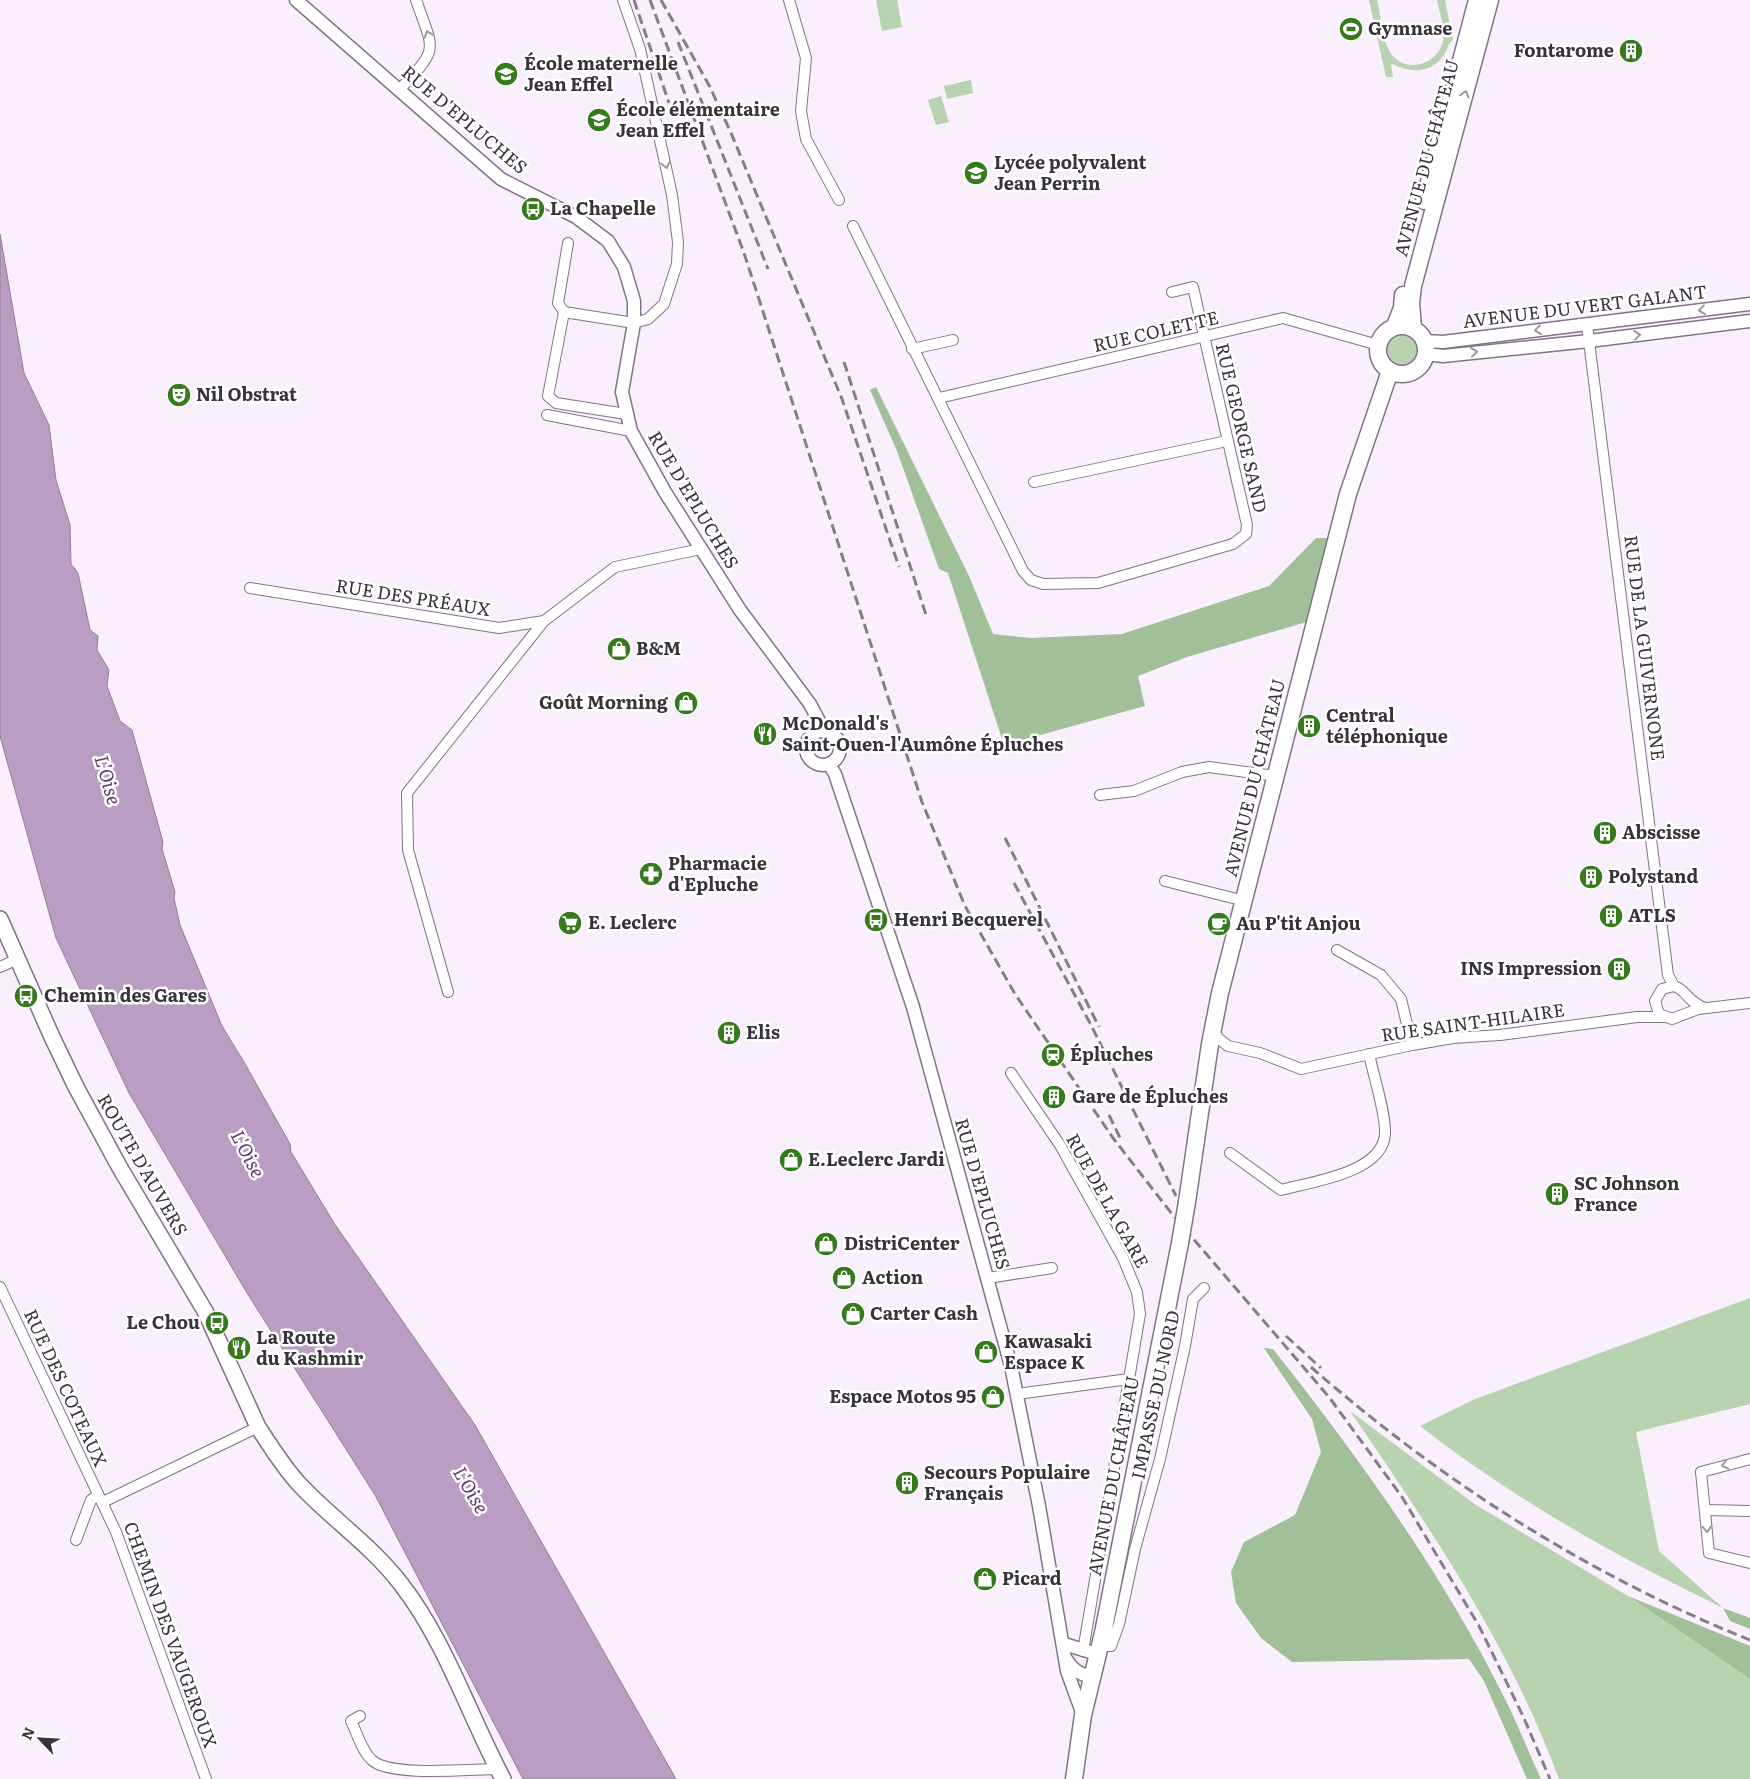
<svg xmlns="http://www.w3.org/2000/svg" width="1750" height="1779" font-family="Literata,serif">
	<rect width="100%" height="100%" fill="#faf0fd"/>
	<g fill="#b7d3b0">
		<path d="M876 0H897L902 27 882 31Z"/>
		<path d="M1369 0H1377C1381 16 1382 39 1390 52 1404 75 1438 65 1443 41 1446 29 1439 13 1437 0H1445L1453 40C1447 44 1449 47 1445 53 1434 73 1411 74 1393 64L1391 65 1393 77H1386Z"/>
		<path d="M971 80 973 93 947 99 944 86Z"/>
		<path d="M941 96 949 122 936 125 928 100Z"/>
		<circle cx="1401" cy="349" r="17"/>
		<path d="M1750 1298V1404L1636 1432 1659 1551 1723 1608C1616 1556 1513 1499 1420 1426L1475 1399Z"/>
		<path d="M1350 1411 1476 1505 1628 1596 1750 1679V1779H1559C1510 1646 1430 1528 1350 1411Z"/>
	</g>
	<g fill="#a1bf99">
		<path d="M876 387 969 576 993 634 1031 638 1122 634 1269 586 1316 538H1328L1310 621 1187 657 1138 676 1145 706 1004 745 948 573 939 569 897 451 870 390Z"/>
		<path d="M1264 1348 1273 1349C1360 1459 1443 1574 1505 1699 1518 1725 1529 1753 1541 1779H1527L1484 1681 1469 1659 1292 1662 1261 1638 1236 1603 1231 1572 1244 1542 1295 1515 1321 1452 1312 1419Z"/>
		<path d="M1628 1596 1750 1646V1679Z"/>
		<path d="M1723 1608 1750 1618V1629L1730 1621Z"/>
	</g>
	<path fill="#ba9dc3" stroke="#937d9a" d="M0 234 24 373 49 425 56 480 70 525 71 564 78 573 90 630 98 636 97 650 109 670 107 686 120 721 132 730 163 842 162 849 175 892 174 898 180 925 222 1026 244 1062 290 1144 291 1152 334 1223 475 1425 676 1779H523L375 1495 247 1293 129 1093 56 938 0 736Z"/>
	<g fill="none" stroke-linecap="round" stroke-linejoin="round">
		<g stroke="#827386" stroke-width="12">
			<g id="minor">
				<path d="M623 0 640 49 672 195 678 242 677 264 664 304 648 319 634 323 564 312 548 396 556 403 626 414"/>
				<path d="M789 0 806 58 801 111 806 139 839 200"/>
				<path d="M400 89C440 47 434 52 416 0"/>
				<path d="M853 226 1023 571 1031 580 1043 584 1098 583 1233 544 1246 534 1247 525 1193 287 1172 292"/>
				<path d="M564 312 558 303 568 243"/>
				<path d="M1587 325 1668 975 1674 986"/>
				<path d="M912 349 953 340"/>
				<path d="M939 398 1283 318 1378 345"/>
				<path d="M547 415 631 431"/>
				<path d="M1034 482 1227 441"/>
				<path d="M250 588 499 628 544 621 615 567 701 549"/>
				<path d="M1100 795 1134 791 1182 772 1209 767 1276 776"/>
				<path d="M1165 881 1245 901"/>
				<path d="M1337 950 1381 975 1401 999 1412 1045"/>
				<path d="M0 967 18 959"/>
				<path d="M448 992 408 850 407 793 544 621"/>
				<path d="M1705 1008C1687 1002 1687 990 1674 986L1662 989 1655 1001 1659 1014 1672 1019 1698 1009 1750 1003"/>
				<path d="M1213 1030 1218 1038 1228 1046 1260 1053 1301 1069 1412 1045 1453 1038 1500 1035 1637 1017H1665"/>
				<path d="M1011 1073 1060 1145 1123 1258 1137 1292 1140 1314 1083 1651"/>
				<path d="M1230 1153 1281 1190C1310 1182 1384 1173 1385 1133 1386 1114 1373 1074 1369 1054"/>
				<path d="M988 1278 1052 1268"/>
				<path d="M0 1287 116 1532 206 1779"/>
				<path d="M1017 1394 1129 1379"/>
				<path d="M1750 1459 1701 1472 1709 1553 1750 1563"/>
				<path d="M103 1502 258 1427"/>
				<path d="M1706 1510 1750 1511"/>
				<path d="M76 1540 91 1500 98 1495"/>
				<path d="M1099 1646H1111L1119 1624 1135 1549 1160 1459 1185 1346 1193 1299 1204 1288"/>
				<path d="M360 1716 351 1721C357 1733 362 1752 373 1761 393 1777 470 1769 498 1769"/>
			</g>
		</g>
		<g stroke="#827386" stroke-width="15">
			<g id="tertiary">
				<path d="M296 0 501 179 576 217 608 241 624 267 634 301V323L622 392 631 431 665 492 740 610 810 704 819 721V731"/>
				<path d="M1425 341 1443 342 1750 304"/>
				<path d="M1426 354 1443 356 1589 341 1750 321"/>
				<circle cx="823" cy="748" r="17"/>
				<path d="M829 764 835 774 913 1007 1011 1366 1039 1506 1067 1671 1083 1715"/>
				<path d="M1064 1644 1097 1654"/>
				<path d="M1066 1659C1073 1670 1079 1674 1092 1677"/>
			</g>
		</g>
		<g stroke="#827386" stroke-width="18">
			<path id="secondary" d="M0 919 52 1037 76 1087 120 1168 205 1311 258 1427C271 1447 284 1468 300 1485 333 1520 372 1546 401 1584 446 1642 469 1715 503 1779"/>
		</g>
		<g stroke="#827386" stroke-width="19">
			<g id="primary">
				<path d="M1424 201 1477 0"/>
				<circle cx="1402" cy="350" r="24"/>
				<path d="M1395 326 1402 308 1403 295"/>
				<path d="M1413 328 1411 303 1413 286 1490 0"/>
				<path d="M1187 1202 1210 1044 1220 993 1348 494 1390 371"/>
				<path d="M1074 1779 1083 1715 1103 1633 1180 1243"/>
			</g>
		</g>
		<use href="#minor" stroke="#fff" stroke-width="10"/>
		<use href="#tertiary" stroke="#fff" stroke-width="12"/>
		<use href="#secondary" stroke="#fff" stroke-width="15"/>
		<use href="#primary" stroke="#fff" stroke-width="16"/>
		<g stroke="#857e88" stroke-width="3" stroke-dasharray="10 5" stroke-linecap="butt">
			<path d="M634 0 669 103"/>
			<path d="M650 0 744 253 922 802 965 906 1015 994 1113 1138 1172 1214 1329 1397 1402 1497 1479 1626 1523 1716 1550 1779"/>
			<path d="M661 0 710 87 731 133 842 399 899 567"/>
			<path d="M678 42 768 269"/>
			<path d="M844 362 927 618"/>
			<path d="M1005 838 1099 1027"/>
			<path d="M1014 883 1091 1025 1176 1196"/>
			<path d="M1109 1115 1122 1142"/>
			<path d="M1286 1336 1321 1368"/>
			<path d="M1311 1367C1441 1481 1588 1575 1750 1640"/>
		</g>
		<g stroke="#827386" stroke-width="19" stroke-linecap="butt">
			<path id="primary-bridge" d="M1180 1243 1187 1202"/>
		</g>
		<use href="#primary-bridge" stroke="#fff" stroke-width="16"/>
	</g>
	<defs><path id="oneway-chevron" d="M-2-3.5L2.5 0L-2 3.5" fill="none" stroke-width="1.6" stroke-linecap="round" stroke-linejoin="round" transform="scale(1.25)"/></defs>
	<g stroke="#9c989c">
		<use href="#oneway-chevron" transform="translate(428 34) rotate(-109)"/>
		<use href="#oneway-chevron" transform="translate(1465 94) rotate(-75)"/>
		<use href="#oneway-chevron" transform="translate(666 165) rotate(78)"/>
		<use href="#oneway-chevron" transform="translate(1702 310) rotate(173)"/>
		<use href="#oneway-chevron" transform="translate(1538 330) rotate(173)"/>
		<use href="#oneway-chevron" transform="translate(1637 335) rotate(-7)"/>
		<use href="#oneway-chevron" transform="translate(1474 352) rotate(-6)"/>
		<use href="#oneway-chevron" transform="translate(1725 1465) rotate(166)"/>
		<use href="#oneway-chevron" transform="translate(1707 1529) rotate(86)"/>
	</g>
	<defs>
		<g id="stadium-disc" transform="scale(1.25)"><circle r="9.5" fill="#357a1c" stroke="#fff"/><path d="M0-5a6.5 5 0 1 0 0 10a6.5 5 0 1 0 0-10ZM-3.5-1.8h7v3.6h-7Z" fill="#fff"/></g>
		<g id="building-disc" transform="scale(1.25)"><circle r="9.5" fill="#357a1c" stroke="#fff"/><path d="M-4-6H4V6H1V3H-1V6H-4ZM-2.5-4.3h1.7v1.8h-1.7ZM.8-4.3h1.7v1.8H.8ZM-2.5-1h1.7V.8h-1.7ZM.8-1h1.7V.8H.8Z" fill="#fff"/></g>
		<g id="school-disc" transform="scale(1.25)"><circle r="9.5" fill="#357a1c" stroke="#fff"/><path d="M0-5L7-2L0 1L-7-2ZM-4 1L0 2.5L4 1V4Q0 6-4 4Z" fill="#fff"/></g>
		<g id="bus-disc" transform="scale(1.25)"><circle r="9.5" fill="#357a1c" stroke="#fff"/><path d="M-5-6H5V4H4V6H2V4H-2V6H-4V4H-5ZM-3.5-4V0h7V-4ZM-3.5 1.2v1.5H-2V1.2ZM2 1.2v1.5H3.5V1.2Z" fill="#fff"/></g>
		<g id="theatre-disc" transform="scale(1.25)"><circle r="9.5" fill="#357a1c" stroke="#fff"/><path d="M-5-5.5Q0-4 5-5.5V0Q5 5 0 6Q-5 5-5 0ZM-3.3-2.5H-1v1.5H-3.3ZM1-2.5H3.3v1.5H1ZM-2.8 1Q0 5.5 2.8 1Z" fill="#fff"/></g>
		<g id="shop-disc" transform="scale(1.25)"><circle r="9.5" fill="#357a1c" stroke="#fff"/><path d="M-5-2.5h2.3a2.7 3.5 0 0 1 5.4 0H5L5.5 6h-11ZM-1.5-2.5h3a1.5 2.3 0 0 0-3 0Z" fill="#fff"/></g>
		<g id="restaurant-disc" transform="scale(1.25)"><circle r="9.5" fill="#357a1c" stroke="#fff"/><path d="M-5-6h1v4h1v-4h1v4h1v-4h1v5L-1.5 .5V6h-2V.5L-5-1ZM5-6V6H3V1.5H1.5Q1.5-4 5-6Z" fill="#fff"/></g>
		<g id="pharmacy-disc" transform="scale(1.25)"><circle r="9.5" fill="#357a1c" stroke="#fff"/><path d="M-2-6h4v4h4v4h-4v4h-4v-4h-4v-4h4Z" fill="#fff"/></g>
		<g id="supermarket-disc" transform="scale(1.25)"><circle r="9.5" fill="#357a1c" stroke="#fff"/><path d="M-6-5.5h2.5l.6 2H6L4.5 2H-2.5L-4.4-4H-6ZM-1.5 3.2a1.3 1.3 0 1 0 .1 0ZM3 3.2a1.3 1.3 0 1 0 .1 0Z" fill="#fff"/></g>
		<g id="cafe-disc" transform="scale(1.25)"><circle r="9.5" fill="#357a1c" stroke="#fff"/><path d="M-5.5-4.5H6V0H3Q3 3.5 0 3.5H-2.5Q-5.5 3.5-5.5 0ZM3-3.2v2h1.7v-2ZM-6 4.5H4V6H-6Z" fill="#fff"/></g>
		<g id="station-disc" transform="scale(1.25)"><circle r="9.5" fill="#357a1c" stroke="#fff"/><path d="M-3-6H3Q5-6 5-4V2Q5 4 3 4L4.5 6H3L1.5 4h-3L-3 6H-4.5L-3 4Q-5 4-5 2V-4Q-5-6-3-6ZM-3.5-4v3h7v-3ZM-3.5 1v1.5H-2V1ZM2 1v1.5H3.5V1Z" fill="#fff"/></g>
	</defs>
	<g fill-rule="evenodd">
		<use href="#stadium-disc" x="1351" y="29"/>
		<use href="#building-disc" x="1631" y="51"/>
		<use href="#school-disc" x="506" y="74"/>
		<use href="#school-disc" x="599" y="120"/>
		<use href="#school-disc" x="976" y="173"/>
		<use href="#bus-disc" x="533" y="209"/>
		<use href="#theatre-disc" x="179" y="395"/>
		<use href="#shop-disc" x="619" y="649"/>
		<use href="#shop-disc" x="686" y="703"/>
		<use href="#building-disc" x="1309" y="726"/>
		<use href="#restaurant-disc" x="765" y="734"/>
		<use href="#building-disc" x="1605" y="833"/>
		<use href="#pharmacy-disc" x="651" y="874"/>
		<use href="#building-disc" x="1591" y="877"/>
		<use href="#building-disc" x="1611" y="916"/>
		<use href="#bus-disc" x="876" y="920"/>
		<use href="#supermarket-disc" x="570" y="923"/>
		<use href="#cafe-disc" x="1219" y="924"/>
		<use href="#building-disc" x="1619" y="969"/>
		<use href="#bus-disc" x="26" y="996"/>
		<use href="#building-disc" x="729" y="1033"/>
		<use href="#station-disc" x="1053" y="1055"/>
		<use href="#building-disc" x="1054" y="1097"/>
		<use href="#shop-disc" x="791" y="1160"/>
		<use href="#building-disc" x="1557" y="1194"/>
		<use href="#shop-disc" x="826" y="1244"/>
		<use href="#shop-disc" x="844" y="1278"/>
		<use href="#shop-disc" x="853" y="1314"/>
		<use href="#bus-disc" x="217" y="1323"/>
		<use href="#restaurant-disc" x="239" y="1348"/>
		<use href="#shop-disc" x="986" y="1352"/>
		<use href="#shop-disc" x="993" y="1397"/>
		<use href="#building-disc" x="907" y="1483"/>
		<use href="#shop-disc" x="985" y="1579"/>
	</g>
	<g text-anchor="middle" stroke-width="5" stroke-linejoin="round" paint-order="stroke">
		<g font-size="18" font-weight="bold" fill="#38323a" stroke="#fff" text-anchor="start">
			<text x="1368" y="35">Gymnase</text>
			<text x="1614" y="57" text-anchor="end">Fontarome</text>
			<text x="524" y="70">École maternelle<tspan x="524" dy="21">Jean Effel</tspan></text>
			<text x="616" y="116">École élémentaire<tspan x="616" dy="21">Jean Effel</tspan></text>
			<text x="994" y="169">Lycée polyvalent<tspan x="994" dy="21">Jean Perrin</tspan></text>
			<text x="550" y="215">La Chapelle</text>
			<text x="196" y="401">Nil Obstrat</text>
			<text x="636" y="655">B&amp;M</text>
			<text x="668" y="709" text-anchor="end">Goût Morning</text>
			<text x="1326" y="722">Central<tspan x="1326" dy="21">téléphonique</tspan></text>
			<text x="782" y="730">McDonald's<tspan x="782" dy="21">Saint-Ouen-l'Aumône Épluches</tspan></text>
			<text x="1622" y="839">Abscisse</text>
			<text x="668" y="870">Pharmacie<tspan x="668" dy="21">d'Epluche</tspan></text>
			<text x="1608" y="883">Polystand</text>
			<text x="1628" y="922">ATLS</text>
			<text x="894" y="926">Henri Becquerel</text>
			<text x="588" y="929">E. Leclerc</text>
			<text x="1236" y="930">Au P'tit Anjou</text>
			<text x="1602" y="975" text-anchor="end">INS Impression</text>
			<text x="44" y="1002">Chemin des Gares</text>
			<text x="746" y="1039">Elis</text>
			<text x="1070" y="1061">Épluches</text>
			<text x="1072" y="1103">Gare de Épluches</text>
			<text x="808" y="1166">E.Leclerc Jardi</text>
			<text x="1574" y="1190">SC Johnson<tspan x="1574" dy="21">France</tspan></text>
			<text x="844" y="1250">DistriCenter</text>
			<text x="862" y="1284">Action</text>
			<text x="870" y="1320">Carter Cash</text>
			<text x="200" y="1329" text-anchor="end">Le Chou</text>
			<text x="256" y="1344">La Route<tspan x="256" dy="21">du Kashmir</tspan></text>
			<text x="1004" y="1348">Kawasaki<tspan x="1004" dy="21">Espace K</tspan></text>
			<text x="976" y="1403" text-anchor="end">Espace Motos 95</text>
			<text x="924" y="1479">Secours Populaire<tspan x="924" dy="21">Français</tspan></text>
			<text x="1002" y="1585">Picard</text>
		</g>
		<g font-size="18" fill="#38323a" stroke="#fff">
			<text transform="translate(464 120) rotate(40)" y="6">RUE D'EPLUCHES</text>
			<text transform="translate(1427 158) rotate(-75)" y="6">AVENUE DU CHÂTEAU</text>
			<text transform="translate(1585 307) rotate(-7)" y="6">AVENUE DU VERT GALANT</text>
			<text transform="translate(1156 332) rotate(-13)" y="6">RUE COLETTE</text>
			<text transform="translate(1241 428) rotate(77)" y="6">RUE GEORGE SAND</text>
			<text transform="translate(693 500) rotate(59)" y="6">RUE D'EPLUCHES</text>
			<text transform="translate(413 598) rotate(9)" y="6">RUE DES PRÉAUX</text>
			<text transform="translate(1644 648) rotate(83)" y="6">RUE DE LA GUIVERNONE</text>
			<text transform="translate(1255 778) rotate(-76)" y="6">AVENUE DU CHÂTEAU</text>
			<text transform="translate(1473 1023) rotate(-8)" y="6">RUE SAINT-HILAIRE</text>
			<text transform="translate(142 1165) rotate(60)" y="6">ROUTE D'AUVERS</text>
			<text transform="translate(982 1194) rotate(74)" y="6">RUE D'EPLUCHES</text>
			<text transform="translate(1107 1201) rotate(61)" y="6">RUE DE LA GARE</text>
			<text transform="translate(65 1388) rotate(65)" y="6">RUE DES COTEAUX</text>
			<text transform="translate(1156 1395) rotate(-78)" y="6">IMPASSE DU NORD</text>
			<text transform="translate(1114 1476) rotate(-79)" y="6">AVENUE DU CHÂTEAU</text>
			<text transform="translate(170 1635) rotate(70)" y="6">CHEMIN DES VAUGEROUX</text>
		</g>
		<g font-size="19" font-style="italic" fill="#5f396b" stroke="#fff">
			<text transform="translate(108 780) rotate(74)" y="7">L'Oise</text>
			<text transform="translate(248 1154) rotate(62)" y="7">L'Oise</text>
			<text transform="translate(471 1490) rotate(60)" y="7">L'Oise</text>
		</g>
	</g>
	<g transform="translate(40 1739) rotate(295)" stroke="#ffffff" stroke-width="4" paint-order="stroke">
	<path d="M0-4L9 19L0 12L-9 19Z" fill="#38323a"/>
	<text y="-8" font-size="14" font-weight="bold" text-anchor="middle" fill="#38323a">N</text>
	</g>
</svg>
